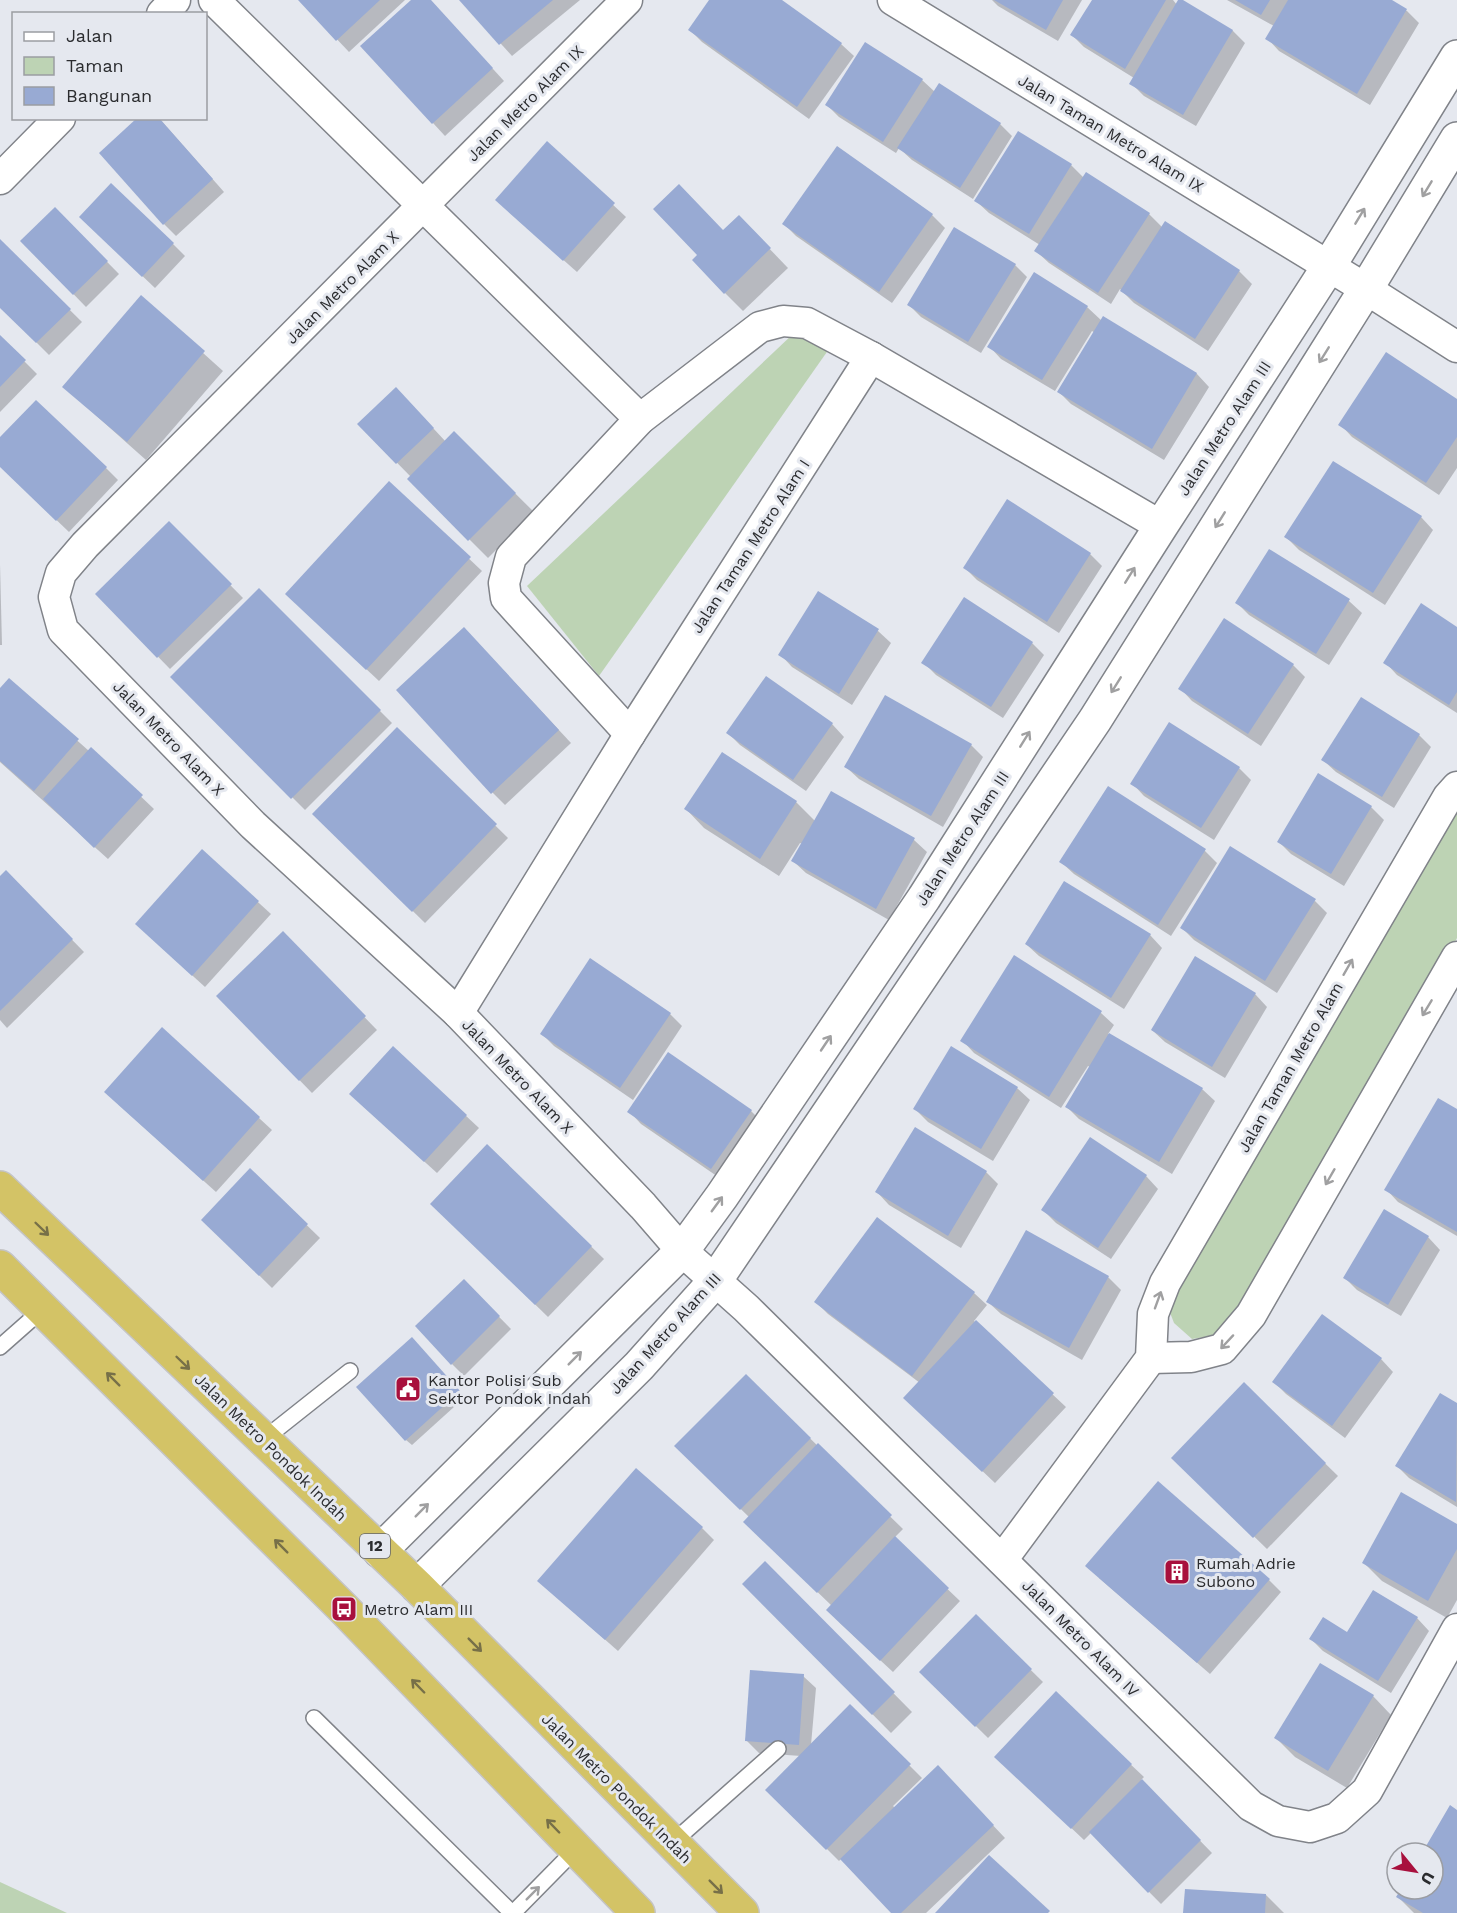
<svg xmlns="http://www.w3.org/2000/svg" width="1457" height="1913" font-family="'Work Sans',sans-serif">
	<rect width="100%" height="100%" fill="#e5e8ef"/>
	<g fill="#bdd3b4">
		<path d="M793 334 829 349 599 676 527 586Z"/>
		<path d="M1457 804V938L1237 1325 1216 1335 1192 1339 1174 1323 1166 1302Z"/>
		<path d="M0 1882 67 1913H0Z"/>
	</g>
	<g fill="#0003">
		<path d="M300 0H405L349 52Z"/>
		<path d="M413 0H430L504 81 445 136 362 46Z"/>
		<path d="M461 0H580L512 56Z"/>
		<path d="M711 0H779L841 44 854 56 809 119 702 42 690 30Z"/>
		<path d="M992 0H1082L1058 41 998 6Z"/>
		<path d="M1094 0H1173L1177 5 1180 0 1233 31 1245 43 1196 126 1144 96 1131 83 1134 78 1084 47 1072 35Z"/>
		<path d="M1227 0H1389L1407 11 1419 23 1370 105 1279 51 1267 38 1274 26Z"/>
		<path d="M922 80 935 92 1000 124 1012 136 973 199 912 160 899 148 896 153 839 117 827 105Z"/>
		<path d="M159 118 224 192 176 236 164 224Z"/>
		<path d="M547 143 626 217 577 272 509 212Z"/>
		<path d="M837 148 932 215 945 228 892 303 796 236 784 224Z"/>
		<path d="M1071 165 1084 178 1149 214 1163 228 1166 223 1239 271 1252 284 1208 351 1134 303 1120 289 1111 304 1049 263 1036 251 1040 245 989 213 976 201Z"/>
		<path d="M55 209 119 274 86 307 22 241Z"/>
		<path d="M739 217 788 268 743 311 725 293 724 231Z"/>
		<path d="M93 229 173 244 185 256 155 288Z"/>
		<path d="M0 241 82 322 49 355 0 306Z"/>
		<path d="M1015 265 1027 277 981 353 921 317 909 305Z"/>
		<path d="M141 297 223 371 146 460 64 387Z"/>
		<path d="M1087 307 1102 321 1103 318 1197 374 1209 387 1164 460 1071 404 1059 392 1095 333 1092 331 1055 391 1001 359 989 346Z"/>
		<path d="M0 337 37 374 0 412Z"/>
		<path d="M408 401 446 442 454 433 534 512 488 558 409 479 411 477 359 424Z"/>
		<path d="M1457 401V468L1439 495 1352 437 1340 424Z"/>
		<path d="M0 439 106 468 118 480 69 532 0 466Z"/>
		<path d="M389 483 482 571 379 681 299 606Z"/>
		<path d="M1421 517 1433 530 1385 605 1299 550 1286 537Z"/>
		<path d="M169 523 243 598 170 669 97 594Z"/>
		<path d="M1269 551 1349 601 1362 613 1329 665 1249 615 1237 603Z"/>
		<path d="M1090 554 1102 566 1059 633 977 580 965 568Z"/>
		<path d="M0 564 2 645H0Z"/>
		<path d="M259 590 392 723 305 810 172 677Z"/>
		<path d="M819 593 878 631 891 643 852 705 792 667 780 654Z"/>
		<path d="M1457 628V713L1397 675 1385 662Z"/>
		<path d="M476 641 571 743 505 805 492 792Z"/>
		<path d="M1032 643 1044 655 1003 718 936 675 923 662Z"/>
		<path d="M1293 665 1305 677 1261 746 1192 701 1180 688Z"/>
		<path d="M9 680 89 751 91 749 154 809 108 859 0 762V690Z"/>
		<path d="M832 724 844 737 806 791 740 745 728 733Z"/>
		<path d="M397 729 508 838 425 923 314 814Z"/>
		<path d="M1419 735 1431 747 1394 808 1336 772 1323 760Z"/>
		<path d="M971 745 983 757 943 827 859 779 846 767Z"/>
		<path d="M1239 768 1251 780 1214 840 1144 796 1132 783Z"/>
		<path d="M1319 775 1371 807 1384 820 1344 886 1291 854 1279 842Z"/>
		<path d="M1108 788 1205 851 1217 863 1171 936 1074 874 1061 862Z"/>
		<path d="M831 793 914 840 927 852 889 920 806 873 793 861 803 844 800 843 779 876 704 828 686 809 796 802 815 821Z"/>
		<path d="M202 851 271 914 205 987 149 936Z"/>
		<path d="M6 872 84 952 7 1028 0 1020V878Z"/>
		<path d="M1315 901 1327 913 1277 993 1194 940 1181 927Z"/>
		<path d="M283 933 377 1030 312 1093 218 996Z"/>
		<path d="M1150 935 1162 948 1124 1009 1039 956 1026 944Z"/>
		<path d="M1014 957 1101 1013 1114 1025 1108 1034 1202 1089 1215 1101 1172 1174 1079 1119 1067 1107 1090 1067 1088 1066 1061 1108 974 1053 962 1040Z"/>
		<path d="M1255 994 1267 1007 1225 1078 1165 1042 1152 1030Z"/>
		<path d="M670 1014 682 1026 633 1100 554 1046 542 1034Z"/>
		<path d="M393 1048 479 1128 437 1173 363 1106Z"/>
		<path d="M1017 1088 1030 1100 993 1161 928 1122 915 1109Z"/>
		<path d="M118 1104 259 1118 272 1130 216 1192Z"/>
		<path d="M629 1111H751L763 1123 724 1181 641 1124Z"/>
		<path d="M1457 1111V1236L1398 1202 1386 1189Z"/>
		<path d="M488 1146 604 1259 548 1317 432 1204Z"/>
		<path d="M250 1170 320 1238 272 1288 203 1220Z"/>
		<path d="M986 1172 998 1184 961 1248 889 1205 877 1192Z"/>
		<path d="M1146 1176 1158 1189 1111 1259 1056 1223 1043 1210Z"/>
		<path d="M1027 1232 1108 1277 1121 1290 1082 1360 1001 1314 988 1302Z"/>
		<path d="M1428 1237 1440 1250 1401 1316 1357 1290 1345 1278Z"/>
		<path d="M464 1281 511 1329 464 1376 452 1364Z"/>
		<path d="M974 1293 987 1305 974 1321 1066 1407 995 1483 918 1410 920 1383 828 1314 816 1302Z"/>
		<path d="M1322 1316 1381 1359 1393 1372 1345 1438 1286 1394 1274 1382Z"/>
		<path d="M417 1345 465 1397 412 1445 406 1440Z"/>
		<path d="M746 1376 903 1529 894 1538 960 1601 893 1672 840 1623 832 1606 745 1522 749 1517 676 1446Z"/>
		<path d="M1244 1384 1338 1476 1267 1549 1173 1458Z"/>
		<path d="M1440 1395 1457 1405V1507L1409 1478 1397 1466Z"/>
		<path d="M1457 1526V1600L1447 1618 1382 1581 1364 1563Z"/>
		<path d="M702 1528 714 1540 618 1651 552 1593Z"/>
		<path d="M765 1563 912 1712 891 1733 744 1584Z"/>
		<path d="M1099 1578 1269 1580 1281 1592 1210 1674Z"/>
		<path d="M976 1616 1043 1682 988 1738 921 1672Z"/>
		<path d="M1417 1618 1429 1631 1391 1693 1323 1651 1311 1639 1348 1634Z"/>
		<path d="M803 1676 816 1688 811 1745 850 1706 922 1778 893 1806 895 1808 950 1780 1005 1838 926 1913H893L841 1859 839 1861 768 1790 801 1756 759 1753 746 1740Z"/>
		<path d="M1056 1694 1144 1777 1141 1780 1212 1853 1161 1904 1091 1833 1084 1840 1009 1769Z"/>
		<path d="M1373 1696 1391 1715 1347 1788 1295 1757 1276 1738Z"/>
		<path d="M1457 1811V1913H1414L1398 1897 1402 1889H1433V1853H1423Z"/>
		<path d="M1266 1895 1284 1913H1185Z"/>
	</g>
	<g fill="#98aad3">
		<path d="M298 0H380L336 41Z"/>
		<path d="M411 0H431L493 68 432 124 360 46Z"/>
		<path d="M459 0H553L499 45Z"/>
		<path d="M709 0H782L842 43 797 107 688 30Z"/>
		<path d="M994 0H1063L1046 30Z"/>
		<path d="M1092 0H1166L1125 69 1070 35Z"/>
		<path d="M1178 0H1183L1233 30 1183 115 1129 84Z"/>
		<path d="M1235 0H1270L1261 15Z"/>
		<path d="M1288 0H1392L1407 9 1357 94 1265 39Z"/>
		<path d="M865 42 923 79 883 142 825 105Z"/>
		<path d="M939 83 1001 123 960 188 897 148Z"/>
		<path d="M137 118H159L213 179 163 225 99 153Z"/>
		<path d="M1018 131 1072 164 1029 234 974 201Z"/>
		<path d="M547 141 615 203 563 261 495 200Z"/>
		<path d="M837 146 933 214 879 292 782 224Z"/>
		<path d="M1086 172 1150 213 1098 293 1034 251Z"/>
		<path d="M111 183 174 243 142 277 79 217Z"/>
		<path d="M679 184 723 230 739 215 771 248 724 294 692 260 697 255 653 209Z"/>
		<path d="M55 207 108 261 73 295 20 241Z"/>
		<path d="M1165 221 1240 270 1195 339 1120 291Z"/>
		<path d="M954 227 1016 264 968 342 907 305Z"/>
		<path d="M0 239 71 309 36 343 0 308Z"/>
		<path d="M1034 272 1088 306 1042 380 987 347Z"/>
		<path d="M141 295 205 351 127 442 62 387Z"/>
		<path d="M1103 316 1197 373 1152 449 1057 392Z"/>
		<path d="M0 335 26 360 0 387Z"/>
		<path d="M1386 352 1457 399V437L1426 483 1338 425Z"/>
		<path d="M396 387 434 428 396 464 357 424Z"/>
		<path d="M36 400 107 467 56 521 0 467V437Z"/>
		<path d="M454 431 516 493 468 541 407 479Z"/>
		<path d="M1333 461 1422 516 1373 593 1284 537Z"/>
		<path d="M389 481 471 557 366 670 285 594Z"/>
		<path d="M1007 499 1091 553 1047 622 963 568Z"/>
		<path d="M169 521 232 584 157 658 95 594Z"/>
		<path d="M1269 549 1350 599 1316 654 1235 603Z"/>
		<path d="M259 588 381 710 291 799 170 677Z"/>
		<path d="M818 591 879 629 839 694 778 655Z"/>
		<path d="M964 597 1033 642 991 707 921 663Z"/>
		<path d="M1421 603 1457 627V692L1449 705 1383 663Z"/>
		<path d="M1224 618 1294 664 1248 734 1178 689Z"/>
		<path d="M464 627 559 730 491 794 396 690Z"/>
		<path d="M766 676 833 723 793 780 726 733Z"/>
		<path d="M9 678 79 739 34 791 0 761V688Z"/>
		<path d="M885 695 972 744 931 816 844 767Z"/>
		<path d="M1361 697 1420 734 1382 797 1321 760Z"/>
		<path d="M1169 722 1240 767 1201 828 1130 784Z"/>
		<path d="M397 727 497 824 412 912 312 814Z"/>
		<path d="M91 747 143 795 94 848 43 799Z"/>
		<path d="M722 752 797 801 760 859 684 809Z"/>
		<path d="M1318 773 1372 806 1331 874 1277 842Z"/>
		<path d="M1108 786 1206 849 1158 925 1059 862Z"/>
		<path d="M831 791 915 838 876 909 791 861Z"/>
		<path d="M1230 846 1316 899 1265 981 1180 928Z"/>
		<path d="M202 849 259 901 192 976 135 924Z"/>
		<path d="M6 870 73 939 0 1011V876Z"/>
		<path d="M1064 881 1151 934 1111 998 1025 944Z"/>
		<path d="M283 931 366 1016 299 1081 216 996Z"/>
		<path d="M1014 955 1102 1011 1049 1097 960 1041Z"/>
		<path d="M1195 956 1256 993 1212 1067 1151 1030Z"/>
		<path d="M590 958 671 1013 620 1088 540 1034Z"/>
		<path d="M162 1027 260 1117 203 1181 104 1092Z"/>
		<path d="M1109 1033 1203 1088 1159 1162 1065 1107Z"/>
		<path d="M393 1046 467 1115 424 1162 349 1094Z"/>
		<path d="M951 1046 1018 1087 981 1149 913 1109Z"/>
		<path d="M668 1052 752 1110 711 1169 627 1112Z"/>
		<path d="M1438 1098 1457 1109V1232L1384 1190Z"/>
		<path d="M915 1127 987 1171 948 1236 875 1192Z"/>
		<path d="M1090 1137 1147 1175 1098 1248 1041 1210Z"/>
		<path d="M487 1144 592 1246 535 1305 430 1204Z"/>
		<path d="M250 1168 308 1224 259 1276 201 1220Z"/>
		<path d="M1384 1209 1429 1236 1388 1305 1343 1278Z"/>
		<path d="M877 1217 975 1292 912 1376 814 1302Z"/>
		<path d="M1026 1230 1109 1276 1069 1348 986 1302Z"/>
		<path d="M464 1279 500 1316 451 1365 415 1326Z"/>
		<path d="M1322 1314 1382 1358 1332 1426 1272 1382Z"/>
		<path d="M976 1320 1054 1393 982 1472 903 1398Z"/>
		<path d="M412 1337 460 1391 405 1441 356 1387Z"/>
		<path d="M746 1374 811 1438 740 1510 674 1446Z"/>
		<path d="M1244 1382 1326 1463 1253 1538 1171 1458Z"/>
		<path d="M1440 1393 1457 1403 1456 1502 1395 1466Z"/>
		<path d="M818 1443 892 1515 817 1593 743 1522Z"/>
		<path d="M636 1468 703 1527 605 1640 537 1581Z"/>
		<path d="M1158 1481 1270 1579 1197 1663 1085 1566Z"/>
		<path d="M1401 1492 1457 1524V1549L1428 1601 1362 1563Z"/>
		<path d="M895 1536 949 1588 880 1661 826 1610Z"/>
		<path d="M765 1561 895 1692 872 1715 742 1584Z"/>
		<path d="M1373 1590 1418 1617 1378 1681 1309 1639 1323 1617 1347 1632Z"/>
		<path d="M976 1614 1032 1669 975 1727 919 1672Z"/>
		<path d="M1320 1663 1374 1695 1328 1771 1274 1738Z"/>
		<path d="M750 1670 804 1674 799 1745 745 1741Z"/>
		<path d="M1056 1691 1132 1764 1071 1829 994 1757Z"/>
		<path d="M850 1704 911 1764 826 1850 765 1790Z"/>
		<path d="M938 1765 994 1825 901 1913H891L840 1859Z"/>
		<path d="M1142 1779 1201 1840 1148 1893 1089 1832Z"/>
		<path d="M1450 1805 1457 1810V1913H1423L1396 1897 1401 1889H1433V1853H1422Z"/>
		<path d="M989 1855 1050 1911 1048 1913H935Z"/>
		<path d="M1185 1889 1266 1894 1265 1913H1183Z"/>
	</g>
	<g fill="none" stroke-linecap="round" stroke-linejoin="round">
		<g stroke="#808389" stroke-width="18">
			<g id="service">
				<path d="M0 1347 43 1309"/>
				<path d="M263 1440 350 1371"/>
				<path d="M314 1718 512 1913"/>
				<path d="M672 1843 778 1749"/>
				<path d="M513 1913 575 1850"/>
			</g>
		</g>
		<g stroke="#808389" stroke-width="33">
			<g id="minor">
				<path d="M214 0 640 419"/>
				<path d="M627 0 85 545 61 573 54 597 63 630 253 825 458 1013 643 1206 682 1251 746 1308 1251 1806 1278 1821 1310 1827 1337 1818 1367 1791 1457 1629"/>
				<path d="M893 0 1366 289 1457 347"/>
				<path d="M162 14 175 0"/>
				<path d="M0 179 60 118"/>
				<path d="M630 734 506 598 504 583 511 557 640 419 760 327 783 321 807 323 871 357 1161 526"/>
				<path d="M458 1013 630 734 871 357"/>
				<path d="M1151 1358 1191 1357 1222 1349 1251 1315 1457 957"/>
				<path d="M1002 1560 1151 1358 1153 1314 1165 1283 1448 797 1457 787"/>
			</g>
		</g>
		<g stroke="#808389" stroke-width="36">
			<g id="tertiary">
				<path d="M380 1551 682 1251 722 1196 924 898 1161 526 1329 266 1457 57"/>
				<path d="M417 1586 639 1366 715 1281 1095 720 1366 289 1457 139"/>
			</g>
		</g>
		<g stroke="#c4c4c5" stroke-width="36">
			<g id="trunk">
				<path d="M0 1188 417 1586 742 1913"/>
				<path d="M0 1267 344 1609 638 1913"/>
			</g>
		</g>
		<use href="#service" stroke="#fff" stroke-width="15"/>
		<use href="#minor" stroke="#fff" stroke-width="30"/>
		<use href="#tertiary" stroke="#fff" stroke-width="33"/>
		<use href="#trunk" stroke="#d3c366" stroke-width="33"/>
	</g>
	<defs><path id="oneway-shaft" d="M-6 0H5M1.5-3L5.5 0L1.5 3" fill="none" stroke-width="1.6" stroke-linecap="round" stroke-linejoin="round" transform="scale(1.5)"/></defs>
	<g stroke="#a0a0a1">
		<use href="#oneway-shaft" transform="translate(1427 189) rotate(121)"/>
		<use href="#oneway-shaft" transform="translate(1360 216) rotate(-59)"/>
		<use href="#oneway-shaft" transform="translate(1324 355) rotate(122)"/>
		<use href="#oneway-shaft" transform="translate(1220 520) rotate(122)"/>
		<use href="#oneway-shaft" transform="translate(1130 575) rotate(-58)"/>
		<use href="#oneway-shaft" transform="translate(1116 685) rotate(122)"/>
		<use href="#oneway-shaft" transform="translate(1025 739) rotate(-58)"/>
		<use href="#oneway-shaft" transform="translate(1348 967) rotate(-60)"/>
		<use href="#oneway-shaft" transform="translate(1427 1008) rotate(121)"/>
		<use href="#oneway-shaft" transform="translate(826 1043) rotate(-56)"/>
		<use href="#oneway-shaft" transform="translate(1330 1177) rotate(120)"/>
		<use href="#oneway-shaft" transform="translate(717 1204) rotate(-54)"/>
		<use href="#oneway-shaft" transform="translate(1158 1300) rotate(-70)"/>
		<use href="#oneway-shaft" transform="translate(1227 1342) rotate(133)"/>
		<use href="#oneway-shaft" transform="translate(575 1358) rotate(-45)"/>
		<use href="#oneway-shaft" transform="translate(422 1510) rotate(-45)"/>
		<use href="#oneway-shaft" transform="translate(533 1893) rotate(-45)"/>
	</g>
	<g stroke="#777048">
		<use href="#oneway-shaft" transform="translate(42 1229) rotate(44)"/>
		<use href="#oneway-shaft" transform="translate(183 1363) rotate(44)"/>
		<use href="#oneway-shaft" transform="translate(113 1379) rotate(-135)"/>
		<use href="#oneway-shaft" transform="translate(281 1546) rotate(-135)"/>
		<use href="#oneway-shaft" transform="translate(475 1645) rotate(45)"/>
		<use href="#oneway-shaft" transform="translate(418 1686) rotate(-134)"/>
		<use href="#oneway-shaft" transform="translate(553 1826) rotate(-134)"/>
		<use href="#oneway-shaft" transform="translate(716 1887) rotate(45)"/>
	</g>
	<defs>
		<g id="civic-square" transform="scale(1.35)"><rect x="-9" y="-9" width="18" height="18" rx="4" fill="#a8103d" stroke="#e5e8ef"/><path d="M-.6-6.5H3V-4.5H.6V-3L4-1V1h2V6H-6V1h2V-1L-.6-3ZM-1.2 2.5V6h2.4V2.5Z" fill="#fff"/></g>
		<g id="building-square" transform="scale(1.35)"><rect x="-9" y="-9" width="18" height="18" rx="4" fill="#a8103d" stroke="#e5e8ef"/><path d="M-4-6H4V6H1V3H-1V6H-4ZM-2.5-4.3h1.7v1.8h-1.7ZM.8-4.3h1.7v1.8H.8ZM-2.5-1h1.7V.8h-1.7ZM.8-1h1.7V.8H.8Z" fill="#fff"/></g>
		<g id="bus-square" transform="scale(1.35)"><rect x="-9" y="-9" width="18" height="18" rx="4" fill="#a8103d" stroke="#e5e8ef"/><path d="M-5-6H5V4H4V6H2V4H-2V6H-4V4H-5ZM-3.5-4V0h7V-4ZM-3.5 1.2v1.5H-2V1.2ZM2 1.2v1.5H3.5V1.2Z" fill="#fff"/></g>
	</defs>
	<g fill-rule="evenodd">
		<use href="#civic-square" x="408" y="1389"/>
		<use href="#building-square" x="1177" y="1572"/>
		<use href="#bus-square" x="344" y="1609"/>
	</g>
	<g text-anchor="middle" stroke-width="6" stroke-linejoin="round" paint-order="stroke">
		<rect fill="#e5e8ef" stroke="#636469" stroke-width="1.5" x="360" y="1534" width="30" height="24" rx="4.5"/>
		<g font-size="15" font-weight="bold" fill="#2b2c2f">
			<text x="375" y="1551">12</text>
		</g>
		<g font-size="16" fill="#2b2c2f" stroke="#e5e8ef">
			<text transform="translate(525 103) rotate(-45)" y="6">Jalan Metro Alam IX</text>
			<text transform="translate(1111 133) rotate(31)" y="6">Jalan Taman Metro Alam IX</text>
			<text transform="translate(342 287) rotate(-45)" y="6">Jalan Metro Alam X</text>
			<text transform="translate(1224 428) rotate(-57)" y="6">Jalan Metro Alam III</text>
			<text transform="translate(750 546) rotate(-57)" y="6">Jalan Taman Metro Alam I</text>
			<text transform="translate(169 738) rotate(46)" y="6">Jalan Metro Alam X</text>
			<text transform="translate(962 838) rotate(-57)" y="6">Jalan Metro Alam III</text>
			<text transform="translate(1290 1067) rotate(-60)" y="6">Jalan Taman Metro Alam</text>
			<text transform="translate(518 1076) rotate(46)" y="6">Jalan Metro Alam X</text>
			<text transform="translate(665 1333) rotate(-48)" y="6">Jalan Metro Alam III</text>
			<text transform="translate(271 1447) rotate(44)" y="6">Jalan Metro Pondok Indah</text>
			<text transform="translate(1081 1638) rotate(45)" y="6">Jalan Metro Alam IV</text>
			<text transform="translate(617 1788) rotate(45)" y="6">Jalan Metro Pondok Indah</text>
		</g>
		<g font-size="16" fill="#2b2c2f" stroke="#e5e8ef" text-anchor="start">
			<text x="428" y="1386">Kantor Polisi Sub<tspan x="428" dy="18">Sektor Pondok Indah</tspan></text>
			<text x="1196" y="1569">Rumah Adrie<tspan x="1196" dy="18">Subono</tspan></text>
			<text x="364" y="1615">Metro Alam III</text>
		</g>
	</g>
	<rect x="12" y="12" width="195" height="108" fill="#e5e8ef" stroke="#9b9da2" stroke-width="1.5"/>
	<rect x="24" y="32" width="30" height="9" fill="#ffffff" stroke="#9b9da2" stroke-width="1.5"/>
	<text x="66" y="42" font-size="18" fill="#2b2c2f">Jalan</text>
	<rect x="24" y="57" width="30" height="18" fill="#bdd3b4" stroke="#9b9da2" stroke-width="1.5"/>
	<text x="66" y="72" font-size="18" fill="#2b2c2f">Taman</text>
	<rect x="24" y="87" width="30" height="18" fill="#98aad3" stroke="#9b9da2" stroke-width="1.5"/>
	<text x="66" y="102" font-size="18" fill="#2b2c2f">Bangunan</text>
	<g transform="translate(1415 1871) rotate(120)"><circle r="28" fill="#e5e8ef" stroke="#9b9da2" stroke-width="1.5"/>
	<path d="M0-4.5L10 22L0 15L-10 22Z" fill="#a8103d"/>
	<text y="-9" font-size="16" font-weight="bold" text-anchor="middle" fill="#2b2c2f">U</text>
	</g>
</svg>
